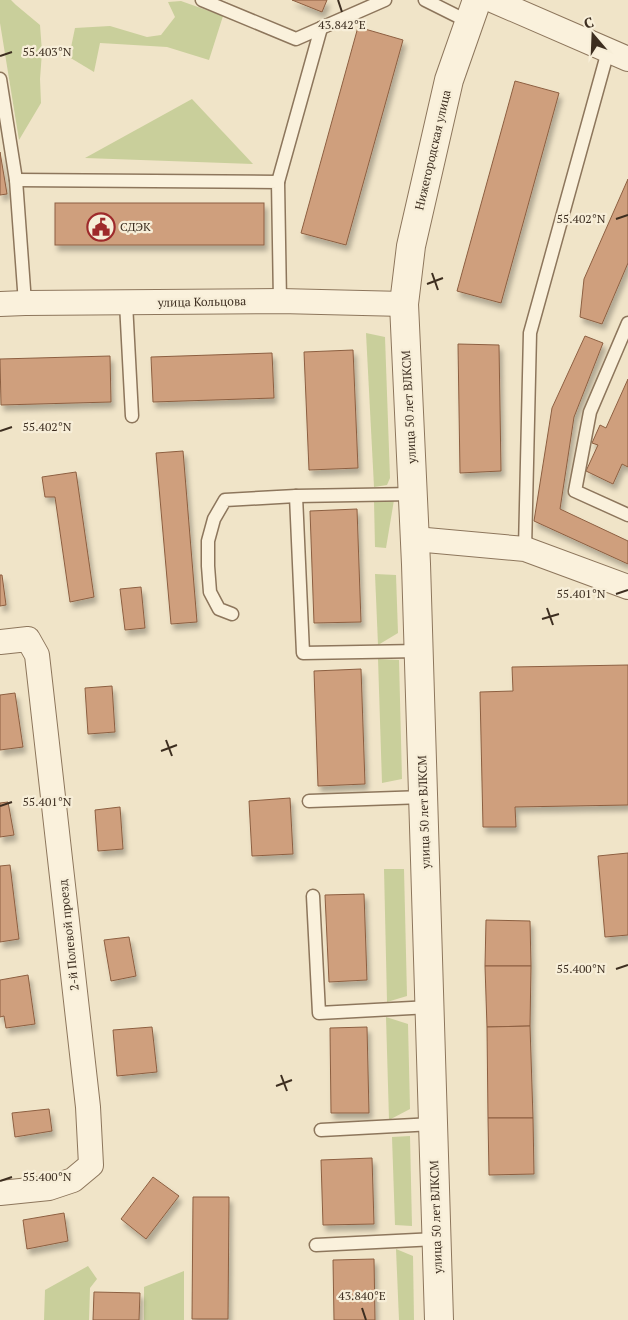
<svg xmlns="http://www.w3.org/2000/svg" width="628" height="1320" font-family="'PT Serif',serif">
	<defs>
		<filter id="shadow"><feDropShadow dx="3" dy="5.5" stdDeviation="2.5" flood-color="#0004"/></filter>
	</defs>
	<rect width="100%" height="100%" fill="#f0e4c8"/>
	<g fill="#c9cf9b">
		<path d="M0 0H11L16 5 40 25 42 52 40 79 41 103 19 140 0 23Z"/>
		<path d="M181 1 223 16 209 60 167 47 100 43 94 72 69 57 75 28 110 26 147 37 161 35 175 17 168 2Z"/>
		<path d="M192 99 253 164 85 158Z"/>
		<path d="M366 333 385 337 390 478 387 485 374 487Z"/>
		<path d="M394 500 386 548 375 547 374 501Z"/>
		<path d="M375 574 396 575 398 633 378 645Z"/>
		<path d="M378 659 399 660 402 779 382 783Z"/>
		<path d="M384 869H404L407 996 387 1002Z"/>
		<path d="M386 1017 408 1024 410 1109 389 1120Z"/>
		<path d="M410 1136 412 1226 395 1225 392 1137Z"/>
		<path d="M396 1249 413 1256 414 1320H399Z"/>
		<path d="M88 1266 97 1279 90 1288 89 1320H44L45 1290Z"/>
		<path d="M184 1271V1320H144V1287Z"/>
	</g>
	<g fill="#cf9f7d" stroke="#8d5f41" filter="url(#shadow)">
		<path d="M292 0H327L322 12Z"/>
		<path d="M358 27 403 40 346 245 301 233Z"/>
		<path d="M515 81 559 93 501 303 457 291Z"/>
		<path d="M0 152 7 194 0 195Z"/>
		<path d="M628 179V263L602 324 580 317 584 279Z"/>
		<rect x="55" y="203" width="209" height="42"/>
		<path d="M585 336 603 343 574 417 560 509 628 541V564L534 521 552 408Z"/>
		<path d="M458 344 499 345 501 471 460 473Z"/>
		<path d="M353 350 358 468 309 470 304 352Z"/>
		<path d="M272 353 274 398 153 402 151 357Z"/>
		<path d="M110 356 111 402 1 405 0 359Z"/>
		<path d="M628 379V467L622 464 613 484 586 471 598 445 592 443 600 425 606 428Z"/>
		<path d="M183 451 197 622 171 624 156 453Z"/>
		<path d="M76 472 94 597 70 602 55 497H45L42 477Z"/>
		<path d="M357 509 361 622 314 623 310 511Z"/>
		<path d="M0 575H2L6 605 0 606Z"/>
		<path d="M141 587 145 628 125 630 120 589Z"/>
		<path d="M628 665V805L515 807 516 827H483L480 692 513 691 512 667Z"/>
		<path d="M361 669 365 784 318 786 314 671Z"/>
		<path d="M112 686 115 732 88 734 85 688Z"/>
		<path d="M15 693 23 747 0 750V695Z"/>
		<path d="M290 798 293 854 252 856 249 801Z"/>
		<path d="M8 802 14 835 0 837V803Z"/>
		<path d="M120 807 123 849 98 851 95 810Z"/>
		<path d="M628 853V935L605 937 598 856Z"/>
		<path d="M10 865 19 939 0 942V866Z"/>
		<path d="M364 894 367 980 329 982 325 895Z"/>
		<path d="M486 920 530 921 531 966H485Z"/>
		<path d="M129 937 136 976 111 981 104 940Z"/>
		<path d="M485 966H531L530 1026 487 1027Z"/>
		<path d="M28 975 35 1024 6 1028 4 1016 0 1017V980Z"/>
		<path d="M530 1026 533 1118H488L487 1027Z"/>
		<path d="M152 1027 157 1072 117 1076 113 1030Z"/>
		<path d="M367 1027 369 1113H331L330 1028Z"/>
		<path d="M49 1109 52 1131 15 1137 12 1113Z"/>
		<path d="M488 1118H533L534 1174 489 1175Z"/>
		<path d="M372 1158 374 1224 323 1225 321 1160Z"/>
		<path d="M153 1177 179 1196 146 1239 121 1219Z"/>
		<path d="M193 1197H229L228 1319H192Z"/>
		<path d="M64 1213 68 1241 27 1249 23 1220Z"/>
		<path d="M374 1259 375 1320H334L333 1260Z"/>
		<path d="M94 1292 140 1293 139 1320H93Z"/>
	</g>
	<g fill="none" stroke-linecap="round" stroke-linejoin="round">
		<g stroke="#8d765c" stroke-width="15">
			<g id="service">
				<path d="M202 0 296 39 385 0"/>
				<path d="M425 0 469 22"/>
				<path d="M0 79 16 180 25 303"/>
				<path d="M16 180 278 182 280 301"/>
				<path d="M278 182 321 28"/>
				<path d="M126 303 132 416"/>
				<path d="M628 323 590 412 575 491 628 515"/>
				<path d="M296 496 303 653 419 651"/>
				<path d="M525 549 530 333 608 51"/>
				<path d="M232 614 219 609 210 592 208 566V541L214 519 225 500 296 496 413 494"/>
				<path d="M309 801 424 797"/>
				<path d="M313 896 319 1013 430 1007"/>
				<path d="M321 1130 433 1124"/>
				<path d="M316 1245 436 1239"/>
			</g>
		</g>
		<g stroke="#8d765c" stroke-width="26">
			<g id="minor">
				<path d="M492 0 628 59"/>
				<path d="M0 304 25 303 280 301 404 304"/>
				<path d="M415 539 525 549 628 587"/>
				<path d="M0 642 28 639 37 655 88 1107 91 1165 73 1180 49 1188 0 1193"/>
			</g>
		</g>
		<g stroke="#8d765c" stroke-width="30">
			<path id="tertiary" d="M439 1320 416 564 404 304 411 246 449 80 477 0"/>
		</g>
		<use href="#service" stroke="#faf1dc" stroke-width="12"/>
		<use href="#minor" stroke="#faf1dc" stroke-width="24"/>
		<use href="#tertiary" stroke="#faf1dc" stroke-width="28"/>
	</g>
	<path fill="none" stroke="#3d2e20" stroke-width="2" d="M338 0 342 12M0 56 12 52M616 219 628 215M432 273 438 290M427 284 443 278M0 431 12 427M616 594 628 590M547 608 553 625M542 619 559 614M166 740 172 756M161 751 177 745M0 806 12 802M616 969 628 965M281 1075 287 1091M276 1086 292 1080M0 1181 12 1177M362 1308 366 1320"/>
	<defs>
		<g id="civic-ring" transform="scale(1.4375)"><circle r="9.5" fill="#f7eed8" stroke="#9e2a2b" stroke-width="1.5"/><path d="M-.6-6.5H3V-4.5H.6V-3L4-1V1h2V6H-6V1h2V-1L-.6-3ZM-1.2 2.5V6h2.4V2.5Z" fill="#9e2a2b"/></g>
	</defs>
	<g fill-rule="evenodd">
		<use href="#civic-ring" x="101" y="227"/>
	</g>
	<g text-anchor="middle" stroke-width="4.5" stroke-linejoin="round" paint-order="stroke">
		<g font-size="12" fill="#3d2e20" stroke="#f7eed8">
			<text transform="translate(433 150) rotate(-77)" y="4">Нижегородская улица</text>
			<text transform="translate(202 302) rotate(-1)" y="4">улица Кольцова</text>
			<text transform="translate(409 407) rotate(-93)" y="4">улица 50 лет ВЛКСМ</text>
			<text transform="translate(424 812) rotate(-92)" y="4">улица 50 лет ВЛКСМ</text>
			<text transform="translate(69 935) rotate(-96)" y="4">2-й Полевой проезд</text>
			<text transform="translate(436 1217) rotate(-92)" y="4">улица 50 лет ВЛКСМ</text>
		</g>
		<g font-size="12" fill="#3d2e20" stroke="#f7eed8" text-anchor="start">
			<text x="120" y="231">СДЭК</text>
		</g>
	</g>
	<g font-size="12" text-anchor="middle" fill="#3d2e20" stroke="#f7eed8" stroke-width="4.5" stroke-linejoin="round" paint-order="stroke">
		<text x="342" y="29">43.842°E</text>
		<text x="47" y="56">55.403°N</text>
		<text x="581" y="223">55.402°N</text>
		<text x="47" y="431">55.402°N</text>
		<text x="581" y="598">55.401°N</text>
		<text x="47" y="806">55.401°N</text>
		<text x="581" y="973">55.400°N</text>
		<text x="47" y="1181">55.400°N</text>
		<text x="362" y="1300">43.840°E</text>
	</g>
	<g transform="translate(593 35) rotate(341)" stroke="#f7eed8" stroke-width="4" paint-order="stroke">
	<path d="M0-4L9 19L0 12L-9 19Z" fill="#3d2e20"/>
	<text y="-8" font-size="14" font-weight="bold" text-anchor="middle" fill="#3d2e20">С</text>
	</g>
</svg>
